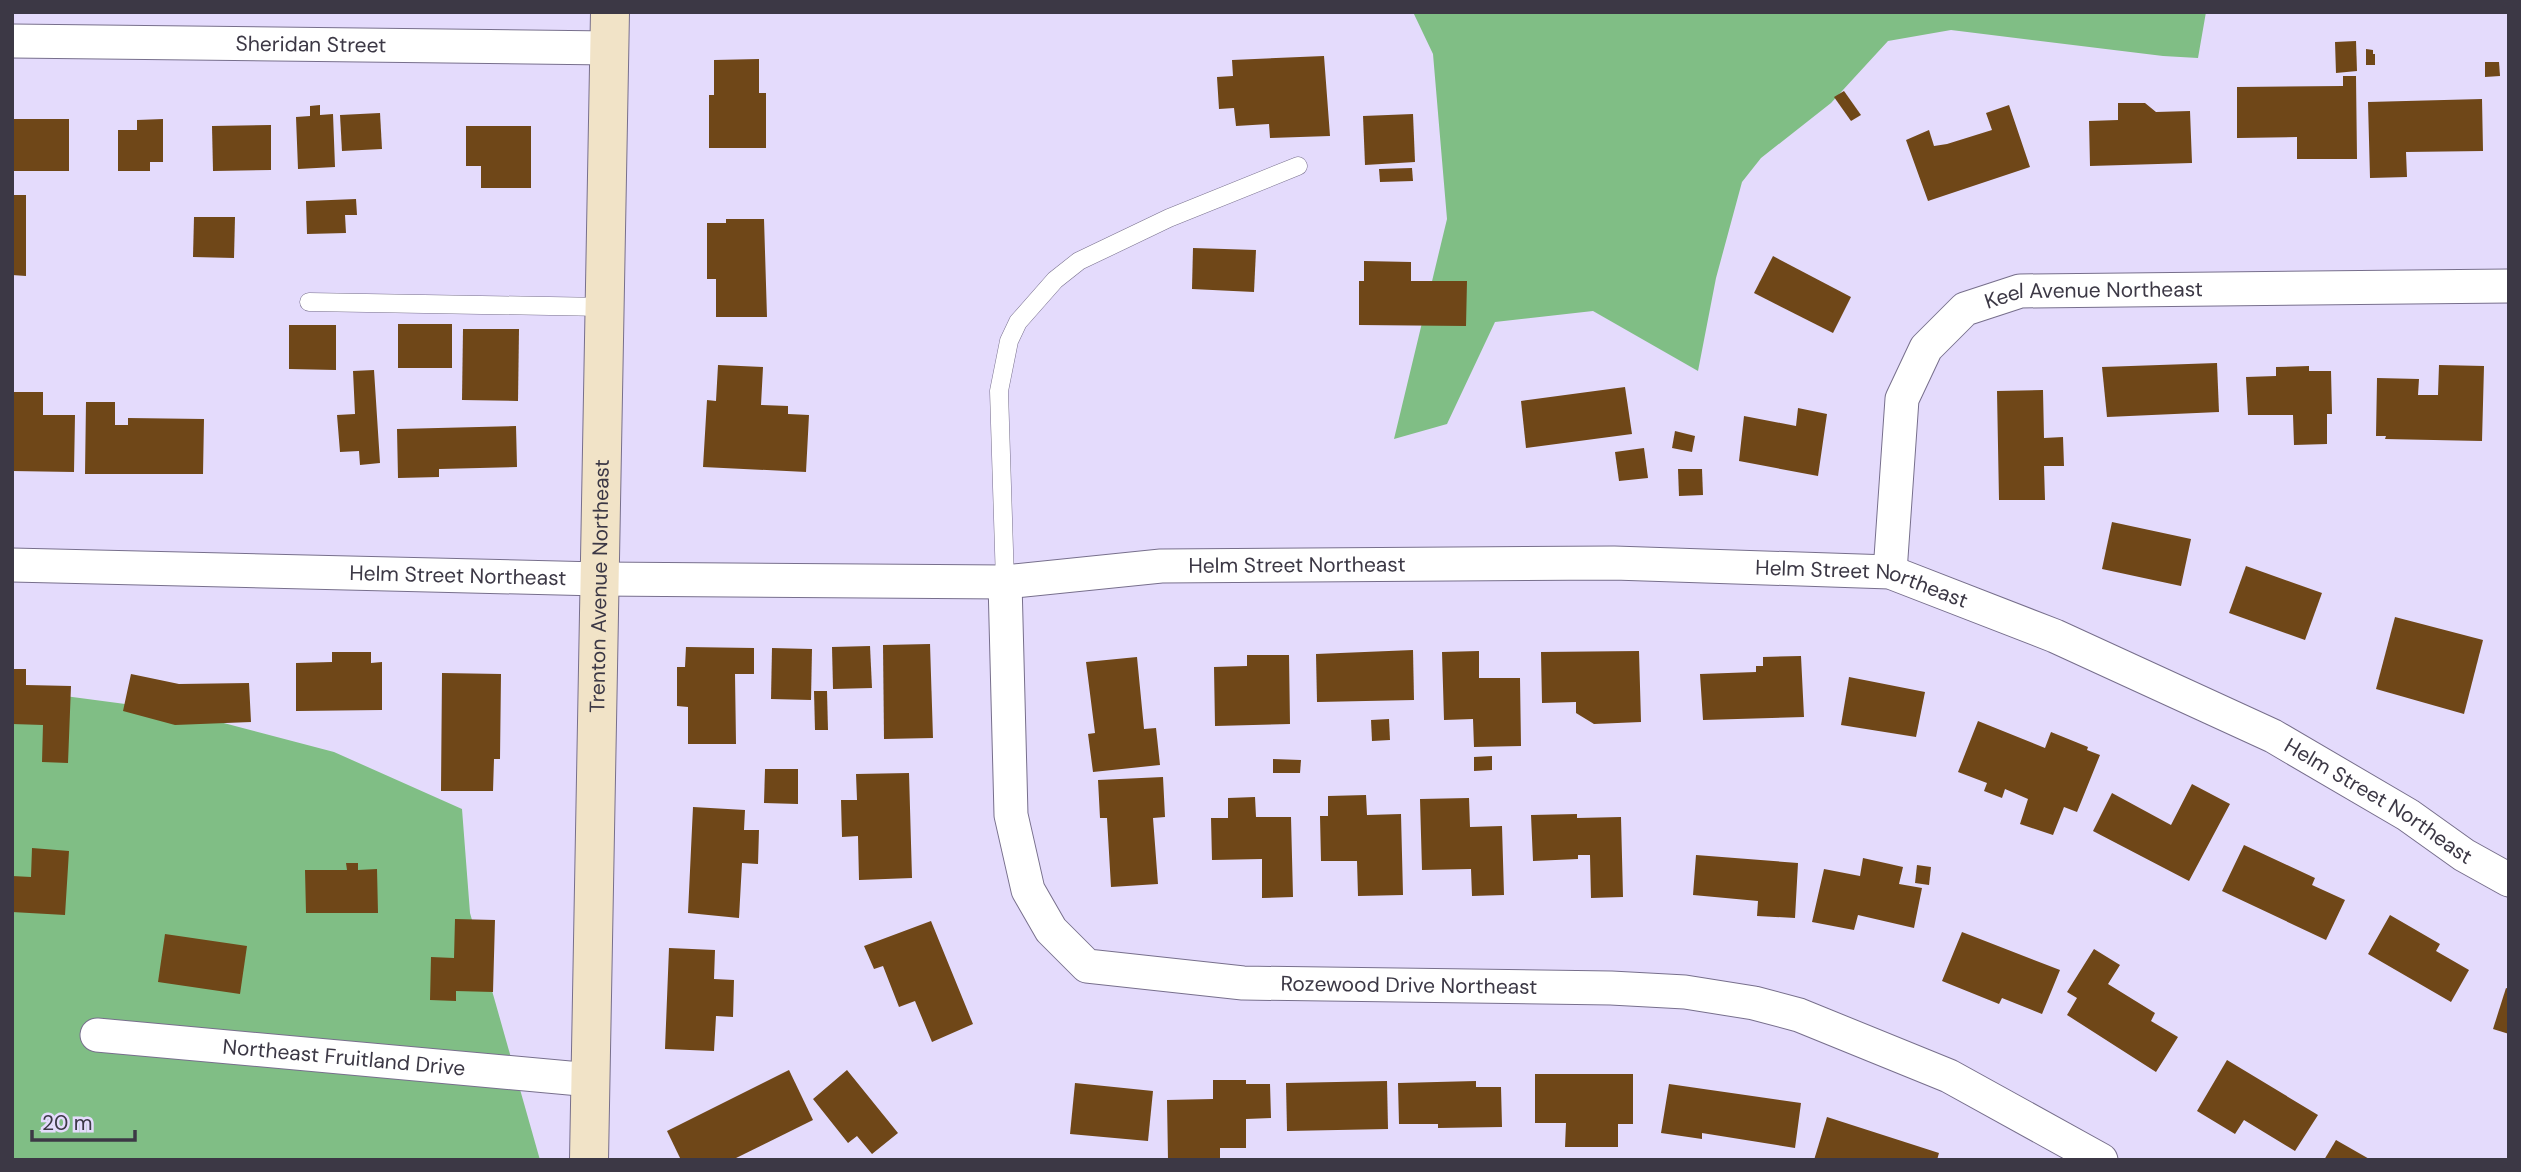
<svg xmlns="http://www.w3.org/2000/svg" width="2521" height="1172" font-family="'DM Sans',sans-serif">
	<rect width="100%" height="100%" fill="#e4dbfc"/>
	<g fill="#80be85">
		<path d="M1413 12H2206L2198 58 2163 56 1951 30 1888 41 1831 103 1761 158 1742 182 1716 278 1698 371 1593 311 1495 322 1447 424 1394 439 1447 219 1433 54Z"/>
		<path d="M12 689 178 711 334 752 462 809 470 913 540 1160H12Z"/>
	</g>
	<g fill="#6f4718">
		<path d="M2356 41 2357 71 2336 73 2335 42Z"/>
		<path d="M2366 49 2373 50V54H2375V65H2366Z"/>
		<path d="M1324 56 1330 136 1270 138 1269 124 1236 126 1234 108 1219 109 1217 77 1233 76 1232 60Z"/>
		<path d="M759 59V93H766V148H709V95H714V60Z"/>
		<path d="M2485 62H2499L2500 76 2485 77Z"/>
		<path d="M2343 76H2356L2357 159H2297V137L2237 138V87L2343 86Z"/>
		<path d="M1844 91 1861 115 1851 121 1834 97Z"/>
		<path d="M2482 99 2483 151 2406 152 2407 177 2370 178 2368 102Z"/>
		<path d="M2118 103H2145L2156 112 2190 111 2192 163 2090 166 2089 121 2118 120Z"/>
		<path d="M320 105V115L333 114 335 167 298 169 296 117 310 116V106Z"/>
		<path d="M2009 105 2030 167 1928 201 1906 140 1929 130 1934 146 1947 144 1992 130 1986 113Z"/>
		<path d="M380 113 382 149 342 151 340 115Z"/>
		<path d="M1413 114 1415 162 1365 165 1363 116Z"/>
		<rect x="12" y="119" width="57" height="52"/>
		<path d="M163 119V162H150V171H118V130H137V120Z"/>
		<path d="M271 125V170L213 171 212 126Z"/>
		<path d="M466 126H531V188H481V166H466Z"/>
		<path d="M1412 168 1413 181 1380 182 1379 169Z"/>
		<path d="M12 195H26V276L12 275Z"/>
		<path d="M356 199 357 215H345L346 233 307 234 306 201Z"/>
		<path d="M194 217H235L234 258 193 257Z"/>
		<path d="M726 219H764L767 317H716V279H707V223H726Z"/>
		<path d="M1193 248 1256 250 1254 292 1192 289Z"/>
		<path d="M1773 256 1851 297 1833 333 1754 293Z"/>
		<path d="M1364 261 1411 262V281H1467L1466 326 1359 325V281H1364Z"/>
		<rect x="398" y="324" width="54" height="44"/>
		<path d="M289 325H336V370L289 369Z"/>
		<path d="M463 329H519L518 401 462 400Z"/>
		<path d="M2217 363 2219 412 2107 417 2102 367Z"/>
		<path d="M718 365 763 367 761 405 788 406V414L809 415 806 472 703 467 707 400 716 401Z"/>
		<path d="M2439 365 2484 366 2482 441 2385 439 2386 436H2376L2377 378 2419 379 2418 395H2438Z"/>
		<path d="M2309 366V371H2331L2332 414H2327V444L2294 445 2293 415H2248L2246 377 2276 376V367Z"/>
		<path d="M374 370 380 463 360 465 359 451 340 452 337 415 355 414 353 371Z"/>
		<path d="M1625 387 1632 434 1526 448 1521 401Z"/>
		<path d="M2043 390 2044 438 2063 437 2064 466H2044L2045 500H1999L1997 391Z"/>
		<path d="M12 392H43V415H75L74 472 12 471Z"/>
		<path d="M86 402H115V425H128V418L204 419 203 474H85Z"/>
		<path d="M1798 408 1827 414 1818 476 1739 461 1744 416 1796 426Z"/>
		<path d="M516 426 517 467 439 469V477L398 478 397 429Z"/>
		<path d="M1675 431 1695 436 1692 452 1672 448Z"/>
		<path d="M1644 448 1648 478 1619 481 1615 452Z"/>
		<path d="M1678 469H1702L1703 495 1679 496Z"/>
		<path d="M2112 522 2191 539 2181 586 2102 569Z"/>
		<path d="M2246 566 2322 593 2305 640 2229 613Z"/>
		<path d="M2395 617 2483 640 2464 714 2376 689Z"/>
		<path d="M930 644 933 738 884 739 883 645Z"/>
		<path d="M870 646 872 688 833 689 832 647Z"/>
		<path d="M686 647 754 648V674H735L736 744H688V707L677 706V667H685Z"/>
		<path d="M772 648 812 649 811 700 771 699Z"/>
		<path d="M1413 650 1414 700 1317 702 1316 654Z"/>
		<path d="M1479 651V678H1520L1521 746 1474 747 1473 719 1444 720 1442 652Z"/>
		<path d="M1639 651 1641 722 1594 724 1576 713V702L1542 703 1541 652Z"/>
		<path d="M332 652H371V663L382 662V710L296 711V663L332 662Z"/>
		<path d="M1247 655H1289L1290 724 1215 726 1214 667 1247 666Z"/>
		<path d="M1801 656 1804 717 1703 720 1700 674 1756 672V666H1763V657Z"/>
		<path d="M1137 657 1144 729 1156 728 1160 765 1093 772 1088 734 1095 733 1086 662Z"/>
		<path d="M12 669H26V685L71 686 68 763 42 762 43 725 12 724Z"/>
		<path d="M442 673 501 674 500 759H494L493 791H441Z"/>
		<path d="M131 674 179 684 249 683 251 722 175 725 123 711Z"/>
		<path d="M1849 677 1925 692 1916 737 1841 725Z"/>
		<path d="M814 691H827L828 730H815Z"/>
		<path d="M1389 719 1390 740 1372 741 1371 720Z"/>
		<path d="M1978 721 2045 748 2051 732 2088 747 2087 750 2100 755 2077 812 2064 807 2053 835 2020 824 2028 799 2005 789 2002 798 1984 791 1987 783 1958 772Z"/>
		<path d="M1492 756V770L1474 771V757Z"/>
		<path d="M1273 759 1301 760 1300 773H1273Z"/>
		<path d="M765 769H798V804L764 803Z"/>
		<path d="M909 773 912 878 859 880 858 836 842 837 841 800H857L856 774Z"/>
		<path d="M1163 777 1165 817 1153 818 1158 884 1111 887 1107 818H1100L1098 780Z"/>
		<path d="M2192 784 2230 804 2189 881 2093 831 2112 793 2171 825Z"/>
		<path d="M1366 795 1367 815 1401 814 1403 895 1358 896 1357 861H1321L1320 816H1328V796Z"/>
		<path d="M1255 797 1256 817H1291L1293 897 1262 898V859L1212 860 1211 818H1228V798Z"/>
		<path d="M1469 798 1470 827 1502 826 1504 895 1472 896 1471 869 1422 870 1420 799Z"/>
		<path d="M693 807 745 810 744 830H759L758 864 742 863 739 918 688 913Z"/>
		<path d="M1577 814V818L1621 817 1623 897 1591 898 1590 855H1578V859L1533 861 1531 815Z"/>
		<path d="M2244 845 2315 878 2312 885 2345 900 2326 940 2222 891Z"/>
		<path d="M32 848 69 851 65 915 12 912V876L31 877Z"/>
		<path d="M1696 855 1798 863 1795 918 1757 916 1758 901 1693 895Z"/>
		<path d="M1863 858 1903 867 1899 884 1922 888 1914 928 1858 915 1854 930 1812 922 1824 869 1860 876Z"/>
		<path d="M346 863H358V870L377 869 378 913H306L305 870H347Z"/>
		<path d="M1917 865 1931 867 1929 885 1915 883Z"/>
		<path d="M2390 915 2440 944 2436 951 2469 970 2451 1002 2368 954Z"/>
		<path d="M455 919 495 920 493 992 456 991V1001L430 1000 431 957 454 958Z"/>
		<path d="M931 921 973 1024 932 1042 915 1001 899 1007 883 966 874 969 864 946Z"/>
		<path d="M1962 932 2060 970 2042 1014 2002 998 1999 1004 1942 981Z"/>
		<path d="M165 934 247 946 240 994 158 982Z"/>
		<path d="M669 948 715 950 714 979 734 980 733 1017 716 1016 714 1051 665 1049Z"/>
		<path d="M2094 949 2120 965 2108 984 2155 1013 2151 1021 2178 1037 2156 1072 2067 1015 2077 998 2067 992Z"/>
		<path d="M2506 988 2509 989V1034L2493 1029Z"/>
		<path d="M2227 1060 2318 1115 2295 1151 2244 1120 2235 1134 2197 1111Z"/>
		<path d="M789 1070 813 1120 732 1160H681L667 1131Z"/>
		<path d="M847 1070 898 1133 872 1154 857 1136 848 1143 813 1099Z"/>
		<path d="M1535 1074H1633V1124H1618V1147H1565L1566 1123H1535Z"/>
		<path d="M1213 1080H1246V1084H1270L1271 1118 1246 1119V1148H1220V1160H1168L1167 1100 1213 1099Z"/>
		<path d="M1387 1081 1388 1129 1287 1131 1286 1083Z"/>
		<path d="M1476 1081V1087H1501L1502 1127 1438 1128V1124H1399L1398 1083Z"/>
		<path d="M1075 1083 1153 1091 1148 1141 1070 1134Z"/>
		<path d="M1669 1084 1801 1103 1795 1148 1702 1133V1139L1661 1133Z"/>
		<path d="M1827 1117 1939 1153 1937 1160H1814Z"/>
		<path d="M2336 1140 2371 1160H2324Z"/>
	</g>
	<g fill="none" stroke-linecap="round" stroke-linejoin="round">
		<g stroke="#776f8c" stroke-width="19">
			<g id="lane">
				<path d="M309 302 605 307"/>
				<path d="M1005 582 999 391 1009 341 1018 322 1055 280 1079 261 1169 218 1298 166"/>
			</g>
		</g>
		<g stroke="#776f8c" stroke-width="35">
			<g id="street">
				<path id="s1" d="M12 41 610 48"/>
				<path id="s2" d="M12 565 599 579 1005 582 1161 566 1614 563 1890 572 2055 636 2273 736 2408 815 2464 855 2509 880"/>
				<path id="s3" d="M1890 572 1902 399 1926 348 1965 309 2020 291 2509 286"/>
				<path id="s4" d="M1005 582 1011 815 1028 890 1051 930 1087 966 1243 983 1611 988 1685 992 1754 1003 1799 1015 1949 1076 2101 1160"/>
				<path id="s5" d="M97 1035 591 1080"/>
			</g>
		</g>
		<g stroke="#776f8c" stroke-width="40">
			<g id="secondary">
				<path id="s6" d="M589 1160 610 12"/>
			</g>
		</g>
		<use href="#lane" stroke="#fff" stroke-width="18"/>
		<use href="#street" stroke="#fff" stroke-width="33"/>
		<use href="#secondary" stroke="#f1e3c7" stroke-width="38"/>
	</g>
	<g text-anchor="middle" stroke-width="7" stroke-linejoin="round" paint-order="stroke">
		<g font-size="21" fill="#3c3845" stroke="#e4dbfc">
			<text dy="7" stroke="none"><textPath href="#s1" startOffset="299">Sheridan Street</textPath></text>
			<text dy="7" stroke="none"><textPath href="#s3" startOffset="416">Keel Avenue Northeast</textPath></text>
			<text dy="7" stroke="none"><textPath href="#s2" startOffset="1286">Helm Street Northeast</textPath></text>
			<text dy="7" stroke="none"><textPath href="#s2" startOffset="446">Helm Street Northeast</textPath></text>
			<text dy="7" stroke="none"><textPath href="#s6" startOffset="574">Trenton Avenue Northeast</textPath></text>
			<text dy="7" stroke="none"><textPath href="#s2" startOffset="1853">Helm Street Northeast</textPath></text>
			<text dy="7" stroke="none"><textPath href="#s2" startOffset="2420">Helm Street Northeast</textPath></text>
			<text dy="7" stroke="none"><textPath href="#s4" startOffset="730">Rozewood Drive Northeast</textPath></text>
			<text dy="7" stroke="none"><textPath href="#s5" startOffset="248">Northeast Fruitland Drive</textPath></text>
		</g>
	</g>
	<rect width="2521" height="1172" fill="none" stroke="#3c3845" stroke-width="28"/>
	<path d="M32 1130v10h103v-10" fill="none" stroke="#3c3845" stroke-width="3.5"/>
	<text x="42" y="1130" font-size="21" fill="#3c3845" stroke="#e4dbfc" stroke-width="5" paint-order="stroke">20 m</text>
</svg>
